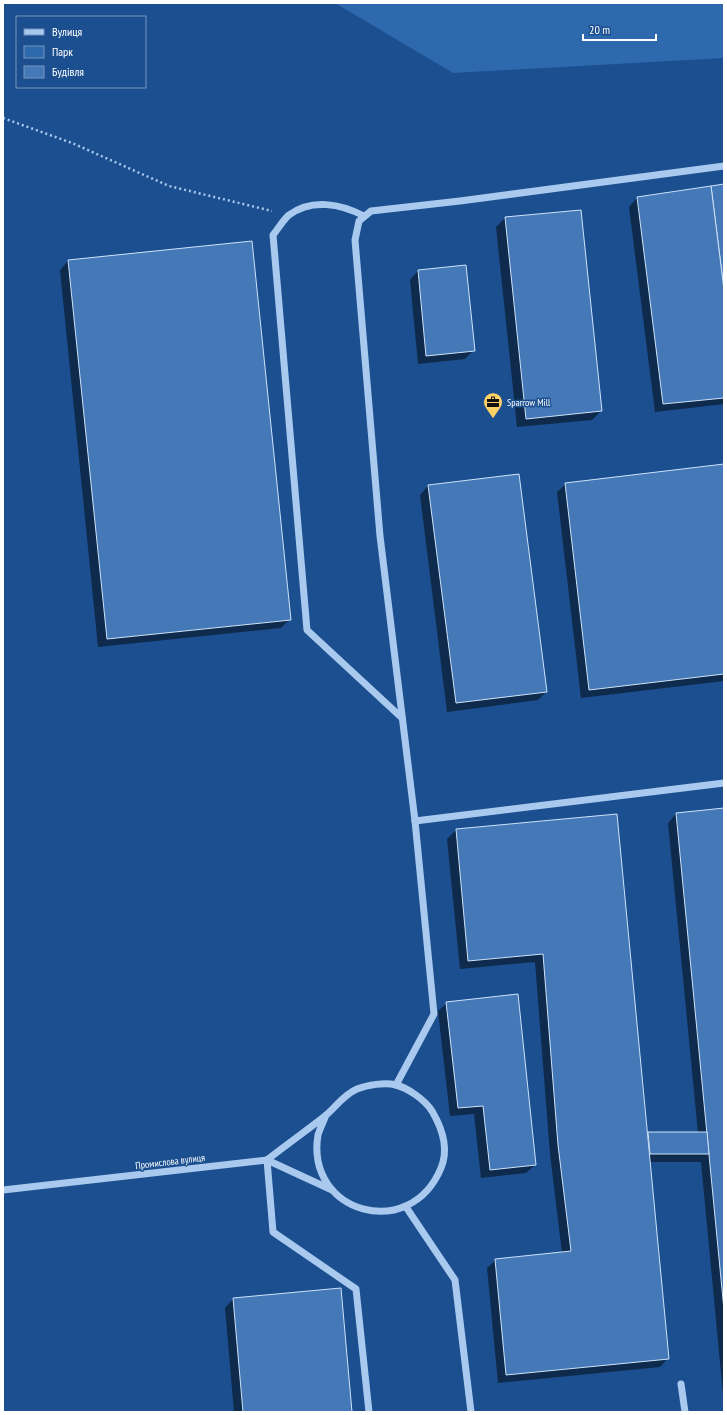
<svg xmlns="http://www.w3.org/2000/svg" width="727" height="1415" font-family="'PT Sans Narrow',sans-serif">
	<rect width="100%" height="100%" fill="#1b4f8f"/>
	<path fill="#2e69ad" d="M335 3H724V58L453 73Z"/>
	<g fill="#0007">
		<path d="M724 185V404L655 412 629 207 637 198Z"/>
		<path d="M580 211 601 411 592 420 517 427 496 227 505 218Z"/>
		<path d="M68 261 290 619 281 628 98 647 60 270Z"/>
		<path d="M418 271 474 350 465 359 418 364 410 280Z"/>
		<path d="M724 465V681L581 698 557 492 566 484Z"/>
		<path d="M428 486 546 692 538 700 447 712 420 495Z"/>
		<path d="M724 810V1405L701 1162H649L668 1358 660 1367 498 1383 487 1268 496 1260 562 1253 550 1154 535 962 460 969 447 839 456 830 616 815 647 1133H698L668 823 676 814Z"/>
		<path d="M447 1003 535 1165 526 1173 481 1178 474 1114 450 1116 438 1011Z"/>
		<path d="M233 1299 351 1412H234L225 1308Z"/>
	</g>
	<g fill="#4478b7" stroke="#cfe3fa">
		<path d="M724 184V290L711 186Z"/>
		<path d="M711 186 724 290V398L663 404 637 197Z"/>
		<path d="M581 210 602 411 526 419 505 217Z"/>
		<path d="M252 241 291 620 107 639 68 260Z"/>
		<path d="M466 265 475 351 426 356 418 270Z"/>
		<path d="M724 464V674L589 690 565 483Z"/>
		<path d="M519 474 547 692 456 703 428 485Z"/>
		<path d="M724 808V1310L676 813Z"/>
		<path d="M617 814 669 1359 506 1375 495 1259 571 1251 558 1145 543 954 468 961 456 829Z"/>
		<path d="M518 994 536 1165 490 1170 483 1106 458 1108 446 1002Z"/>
		<path d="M648 1132H707L709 1154H650Z"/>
		<path d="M341 1288 352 1412H243L233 1298Z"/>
	</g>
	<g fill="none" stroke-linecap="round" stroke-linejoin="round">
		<path stroke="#a9c9ee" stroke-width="2.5" stroke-dasharray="2 3" stroke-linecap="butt" d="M3 118 72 143 169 186 272 211"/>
		<g stroke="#a9c9ee" stroke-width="7">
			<path d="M364 216C341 204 312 198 289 215 283 220 278 229 273 235L307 630 402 718"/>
			<path d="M415 821 724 783"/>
			<path d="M396 1085 434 1014 415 821 380 536 355 240 359 221 371 211 460 201 724 166"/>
			<path d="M267 1160C286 1145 306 1131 325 1116 336 1107 343 1095 357 1089 367 1085 385 1082 396 1085 408 1088 425 1100 432 1111 442 1128 449 1149 441 1168 410 1243 305 1213 318 1135 320 1128 324 1121 326 1115"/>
			<path d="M267 1160 273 1232 356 1289 369 1412"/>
			<path d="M3 1190 267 1160 332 1190"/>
			<path d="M406 1207 455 1280 471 1412"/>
			<path d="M681 1384 685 1412"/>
		</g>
	</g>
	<defs>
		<g id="office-pin" transform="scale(1)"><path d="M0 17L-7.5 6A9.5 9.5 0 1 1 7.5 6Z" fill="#ffd166" stroke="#1b4f8f"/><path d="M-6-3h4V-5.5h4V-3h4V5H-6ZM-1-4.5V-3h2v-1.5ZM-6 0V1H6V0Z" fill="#111"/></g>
	</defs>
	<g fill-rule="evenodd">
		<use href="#office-pin" x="493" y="402"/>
	</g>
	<g text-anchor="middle" stroke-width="3" stroke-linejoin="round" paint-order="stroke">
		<g font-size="10" fill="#fff" stroke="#1b4f8f" text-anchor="start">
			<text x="507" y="406">Sparrow Mill</text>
		</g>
		<g font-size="10" fill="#fff" stroke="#1b4f8f">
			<text transform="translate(170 1161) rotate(-7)" y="4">Промислова вулиця</text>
		</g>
	</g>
	<rect width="727" height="1415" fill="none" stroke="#ffffff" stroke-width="8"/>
	<rect x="16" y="16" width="130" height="72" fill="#1b4f8f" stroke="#7695bc"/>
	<rect x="24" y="29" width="20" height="6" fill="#a9c9ee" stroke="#7695bc"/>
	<text x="52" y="36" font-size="12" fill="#ffffff">Вулиця</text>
	<rect x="24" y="46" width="20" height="12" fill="#2e69ad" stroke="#7695bc"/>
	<text x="52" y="56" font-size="12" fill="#ffffff">Парк</text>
	<rect x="24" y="66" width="20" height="12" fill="#4478b7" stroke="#7695bc"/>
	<text x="52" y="76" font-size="12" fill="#ffffff">Будівля</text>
	<path d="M583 34v6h73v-6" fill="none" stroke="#ffffff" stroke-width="2"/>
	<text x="589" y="34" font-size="12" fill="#ffffff" stroke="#1b4f8f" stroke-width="3" paint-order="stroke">20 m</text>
</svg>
